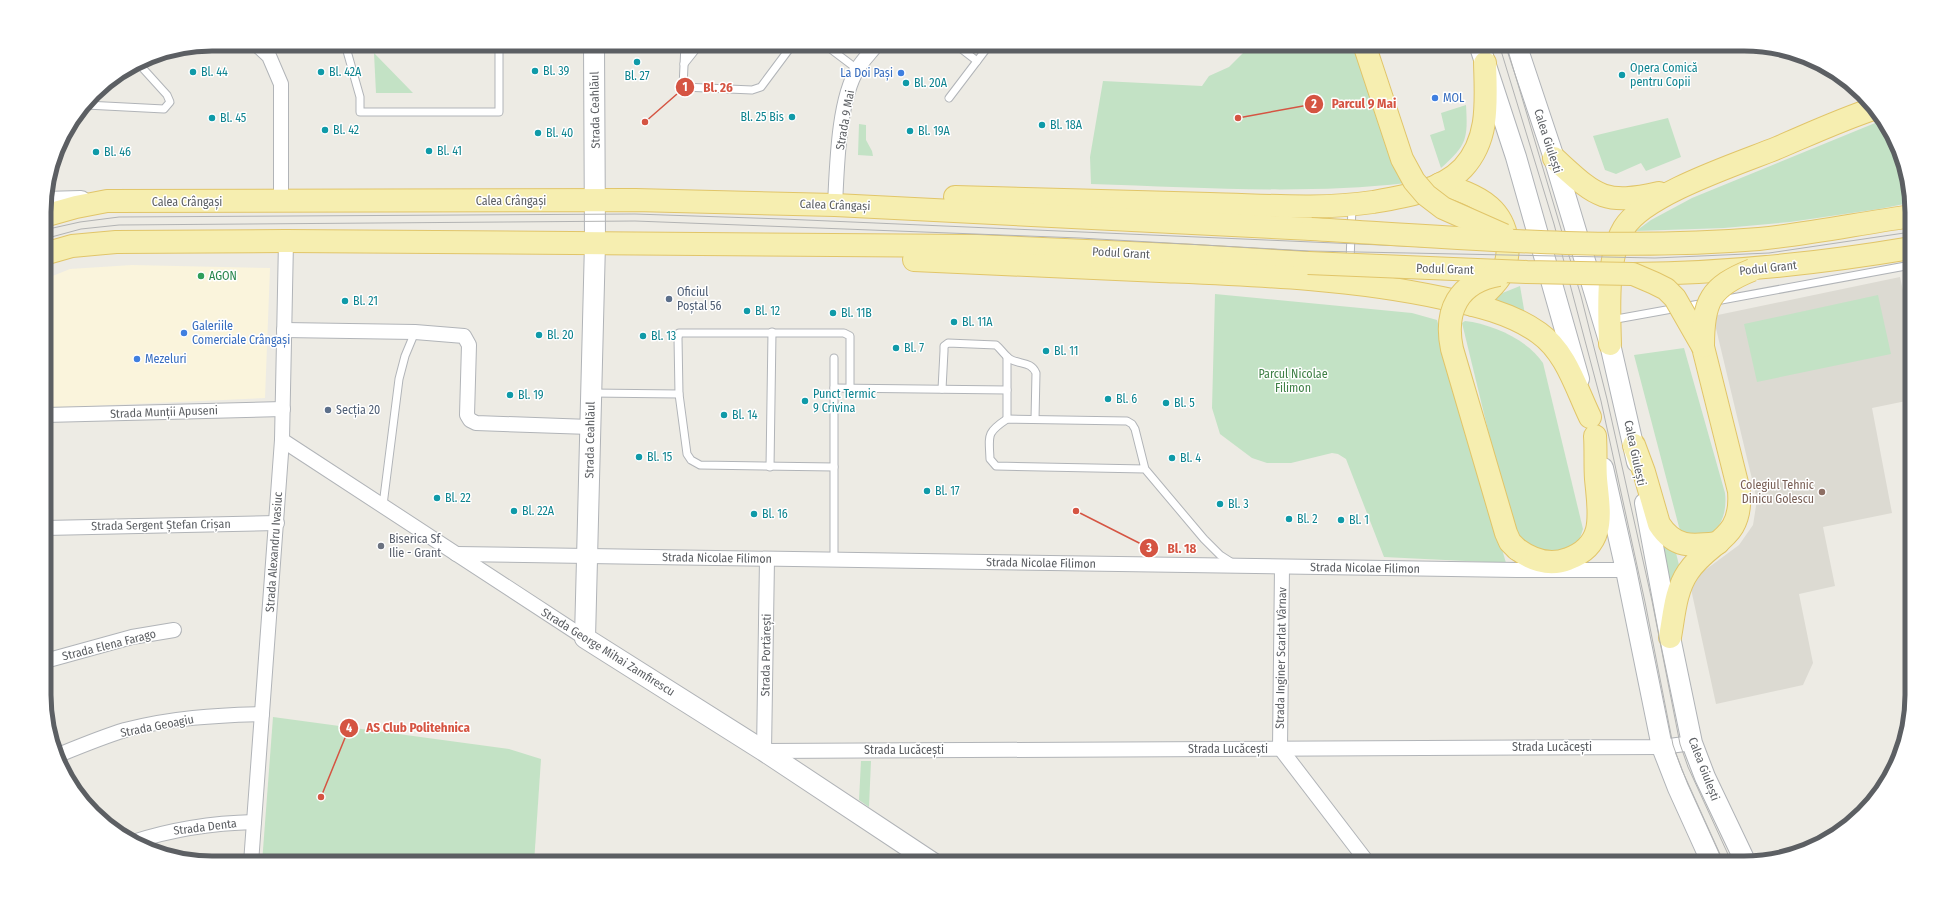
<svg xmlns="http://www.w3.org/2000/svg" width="1956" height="907" font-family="'Fira Sans Condensed',sans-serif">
	<rect width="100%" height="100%" fill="#edebe4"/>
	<path fill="#faf4dc" d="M132 265 270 268 265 398 45 408V279L70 269Z"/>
	<path fill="#dcdad2" d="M1900 277 1911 328V400L1872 408 1892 513 1823 527 1835 586 1799 594 1813 663 1803 685 1716 704 1691 589 1697 576 1739 545 1753 525 1757 500 1713 316Z"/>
	<g fill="#c3e2c5">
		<path d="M1252 44H1352L1385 138 1406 183C1302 195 1195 187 1091 184L1090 157 1103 81 1202 86 1209 76 1229 67Z"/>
		<path d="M374 53 413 93H376Z"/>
		<path d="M1466 105C1468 139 1467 145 1441 168L1430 135 1445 130 1441 113Z"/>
		<path d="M1668 118 1681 157 1646 171 1641 163 1616 174 1605 170 1593 136Z"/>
		<path d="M1880 121H1884C1897 145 1911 171 1911 199L1904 204 1879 209 1790 222 1724 228 1636 231 1651 220 1692 198Z"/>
		<path d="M859 124 866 125V140L872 151 873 156 858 155Z"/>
		<path d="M1520 286 1525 315 1485 300Z"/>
		<path d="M1215 294 1412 313 1437 320 1506 563 1384 557 1346 459 1338 454 1332 453 1291 463H1267L1252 458 1220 434 1212 408Z"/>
		<path d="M1878 295 1891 354 1757 382 1744 324Z"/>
		<path d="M1465 321C1492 324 1528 340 1543 363L1583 529 1579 541 1558 555 1524 546 1511 525 1462 323Z"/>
		<path d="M1684 348 1725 493C1727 508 1723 530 1706 535 1699 537 1690 535 1683 535L1679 527 1634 355Z"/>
		<path d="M1657 541 1675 549 1680 569 1666 588Z"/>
		<path d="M273 717 509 749 541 759 534 863H262Z"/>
		<path d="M861 761H871L869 807 859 800Z"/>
	</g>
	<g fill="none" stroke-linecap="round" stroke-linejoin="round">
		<g stroke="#b1b4b8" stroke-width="9">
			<g id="lane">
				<path d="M345 44 360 97V112H499V44"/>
				<path d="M685 44 683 87 752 90 761 87 793 44"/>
				<path d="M824 44 857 69"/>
				<path d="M955 44 977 61"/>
				<path d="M1220 45 1222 44"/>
				<path d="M684 64 700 44"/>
				<path d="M949 98 990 44"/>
				<path d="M86 105 164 109 170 102 167 95 138 63"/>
				<path d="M1350 262 1352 206"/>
				<path d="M1716 301 1911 265"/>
				<path d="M1611 320 1705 303"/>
				<path d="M1007 357V390"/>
				<path d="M834 358V560"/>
				<path d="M834 388 1007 390V419"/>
				<path d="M942 389 944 351V346L948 343 996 345C1001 349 1005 356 1010 359 1020 365 1031 361 1036 373L1035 419"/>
				<path d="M591 393 679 394"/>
				<path d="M770 467 772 332"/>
				<path d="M834 467 700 465 691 460 687 454 679 394 678 338 679 333H844L850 336V388"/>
				<path d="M1145 469 996 466 990 459C989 435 986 433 1007 419L1127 421 1132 424 1135 429 1145 469 1204 539 1220 555 1234 564"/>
				<path d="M383 505 399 379 405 356 415 332"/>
			</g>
		</g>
		<g stroke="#b1b4b8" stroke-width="16">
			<g id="street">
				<path d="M256 44 269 56 281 84V201"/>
				<path d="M835 205C837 167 838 100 858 68 863 60 871 52 877 44"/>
				<path d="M284 330 415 332 464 336 469 345 467 415 470 420 476 423 590 427"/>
				<path d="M45 415 283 409"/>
				<path d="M282 440 585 638"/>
				<path d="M45 528 277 523"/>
				<path d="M456 554 1517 570H1626"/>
				<path d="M767 559 764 751 1662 747 1692 743"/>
				<path d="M1282 567 1280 748 1368 863"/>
				<path d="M45 661 132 637 174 630"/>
				<path d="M56 756C78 747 102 737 125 730 170 718 216 715 262 714"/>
				<path d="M133 842C173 829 212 823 254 822"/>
				<path d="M251 863 282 440 286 241"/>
			</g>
		</g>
		<g stroke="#b0b3b7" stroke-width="22">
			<g id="secondary">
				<path d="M594 44 595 243 585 638 764 751 933 863"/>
				<path d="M1479 44 1516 157 1579 379"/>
				<path d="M1516 44 1554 158 1610 344 1637 462"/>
				<path d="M44 202 81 201"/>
				<path d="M1603 468 1626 570 1662 747 1678 788 1712 863"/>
				<path d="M1645 503 1670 637 1692 743 1705 777 1746 863"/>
			</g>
		</g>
		<g stroke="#e1c569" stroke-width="24">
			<g id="primary">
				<path d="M1554 158C1595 195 1602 206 1659 193"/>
				<path d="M1440 184C1457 189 1476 195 1490 207 1509 224 1513 255 1500 277 1493 288 1482 296 1473 305"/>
				<path d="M955 197C1040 199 1125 202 1210 204 1263 205 1320 210 1373 202 1403 197 1441 191 1463 168 1490 139 1486 100 1485 63"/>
				<path d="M44 216 76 207 107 201 635 200 835 205 1311 229"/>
				<path d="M44 254 72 246 116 242 286 241 977 246 1195 256 1308 263"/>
				<path d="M914 260C996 264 1078 268 1160 271 1255 275 1349 278 1442 298 1476 305 1511 313 1539 333 1566 352 1576 388 1590 417"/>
				<path d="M1633 274C1729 273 1816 264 1911 248"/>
				<path d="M1610 344C1609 310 1606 258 1624 228 1644 194 1740 163 1777 148 1810 134 1842 119 1876 108"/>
				<path d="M1634 445 1644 472 1659 524C1675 549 1693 546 1718 543"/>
				<path d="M1517 549C1532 560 1550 566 1568 559 1607 545 1599 512 1596 479 1595 465 1596 450 1595 436"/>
				<path d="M1670 637C1674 616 1675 591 1688 572 1710 539 1743 541 1739 491L1703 347"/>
			</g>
		</g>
		<use href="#lane" stroke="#fff" stroke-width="7"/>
		<use href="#street" stroke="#fff" stroke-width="14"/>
		<use href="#secondary" stroke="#fff" stroke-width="20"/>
		<use href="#primary" stroke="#f6eeb0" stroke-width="22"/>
		<g stroke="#b2b3b3" stroke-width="1">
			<path d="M1499 44 1554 224 1601 401 1645 602 1673 745 1682 770 1724 863"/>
			<path d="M1506 44 1581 296 1607 399 1652 601 1680 744 1688 767 1732 863"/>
			<path d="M44 230 80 222 119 217 635 214 783 219 1427 247 1654 252 1708 250"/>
			<path d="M1845 236 1911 226"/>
			<path d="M44 239 81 229 119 225 635 221 1080 238 1309 251 1655 258 1769 253 1911 232"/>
		</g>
		<g stroke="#e1c569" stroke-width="24" stroke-linecap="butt">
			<g id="primary-bridge">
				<path d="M1364 44 1402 159 1414 181 1426 195 1443 208 1504 235"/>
				<path d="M1311 229C1460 238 1610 251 1759 239 1808 234 1857 224 1905 217"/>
				<path d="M1308 263 1527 272 1633 274 1654 283 1666 289 1675 298 1703 347"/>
				<path d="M1499 275C1458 282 1444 311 1452 349L1506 533 1510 542 1517 549"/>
				<path d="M1703 346C1703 301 1710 287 1752 270"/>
			</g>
		</g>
		<use href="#primary-bridge" stroke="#f6eeb0" stroke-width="22"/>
	</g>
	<g fill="#0f9aa8" stroke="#fff" stroke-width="1.5">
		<circle cx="637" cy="62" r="4"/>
		<circle cx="535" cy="71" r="4"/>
		<circle cx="193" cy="72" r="4"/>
		<circle cx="321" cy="72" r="4"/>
		<circle cx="1622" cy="75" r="4"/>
		<circle cx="906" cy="83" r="4"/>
		<circle cx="792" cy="117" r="4"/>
		<circle cx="212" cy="118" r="4"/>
		<circle cx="1042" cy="125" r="4"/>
		<circle cx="325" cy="130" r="4"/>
		<circle cx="910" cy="131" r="4"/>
		<circle cx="538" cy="133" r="4"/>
		<circle cx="429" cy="151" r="4"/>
		<circle cx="96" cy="152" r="4"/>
		<circle cx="345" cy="301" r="4"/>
		<circle cx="747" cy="311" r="4"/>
		<circle cx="833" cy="313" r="4"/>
		<circle cx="954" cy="322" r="4"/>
		<circle cx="539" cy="335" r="4"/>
		<circle cx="643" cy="336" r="4"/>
		<circle cx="896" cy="348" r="4"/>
		<circle cx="1046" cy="351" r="4"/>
		<circle cx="510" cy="395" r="4"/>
		<circle cx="1108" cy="399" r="4"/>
		<circle cx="805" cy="401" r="4"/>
		<circle cx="1166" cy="403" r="4"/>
		<circle cx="724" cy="415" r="4"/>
		<circle cx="639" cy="457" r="4"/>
		<circle cx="1172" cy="458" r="4"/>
		<circle cx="927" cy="491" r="4"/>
		<circle cx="437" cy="498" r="4"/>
		<circle cx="1220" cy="504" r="4"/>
		<circle cx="514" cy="511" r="4"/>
		<circle cx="754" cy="514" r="4"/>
		<circle cx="1289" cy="519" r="4"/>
		<circle cx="1341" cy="520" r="4"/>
	</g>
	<g fill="#3f7fe0" stroke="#fff" stroke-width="1.5">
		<circle cx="901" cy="73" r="4"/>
		<circle cx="1435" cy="98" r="4"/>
		<circle cx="184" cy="333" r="4"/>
		<circle cx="137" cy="359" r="4"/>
	</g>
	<circle fill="#2e9e5b" stroke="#fff" stroke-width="1.5" cx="201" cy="276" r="4"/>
	<g fill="#5c6f8a" stroke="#fff" stroke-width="1.5">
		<circle cx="669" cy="299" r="4"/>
		<circle cx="328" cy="410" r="4"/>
	</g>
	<circle fill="#8d6e63" stroke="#fff" stroke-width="1.5" cx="1822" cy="492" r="4"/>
	<circle fill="#6b7280" stroke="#fff" stroke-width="1.5" cx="381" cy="546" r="4"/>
	<g text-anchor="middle" stroke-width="3" stroke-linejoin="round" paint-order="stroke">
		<g font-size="12" fill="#0d838f" stroke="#fff" text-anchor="start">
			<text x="1630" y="72">Opera Comică<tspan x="1630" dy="14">pentru Copii</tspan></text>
			<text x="543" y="75">Bl. 39</text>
			<text x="201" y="76">Bl. 44</text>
			<text x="329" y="76">Bl. 42A</text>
			<text x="637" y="80" text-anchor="middle">Bl. 27</text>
			<text x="914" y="87">Bl. 20A</text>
			<text x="784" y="121" text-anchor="end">Bl. 25 Bis</text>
			<text x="220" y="122">Bl. 45</text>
			<text x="1050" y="129">Bl. 18A</text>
			<text x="333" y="134">Bl. 42</text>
			<text x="918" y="135">Bl. 19A</text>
			<text x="546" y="137">Bl. 40</text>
			<text x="437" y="155">Bl. 41</text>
			<text x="104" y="156">Bl. 46</text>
			<text x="353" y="305">Bl. 21</text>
			<text x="755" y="315">Bl. 12</text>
			<text x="841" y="317">Bl. 11B</text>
			<text x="962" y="326">Bl. 11A</text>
			<text x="547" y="339">Bl. 20</text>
			<text x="651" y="340">Bl. 13</text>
			<text x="904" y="352">Bl. 7</text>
			<text x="1054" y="355">Bl. 11</text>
			<text x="813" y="398">Punct Termic<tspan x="813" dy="14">9 Crivina</tspan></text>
			<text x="518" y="399">Bl. 19</text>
			<text x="1116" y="403">Bl. 6</text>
			<text x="1174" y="407">Bl. 5</text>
			<text x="732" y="419">Bl. 14</text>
			<text x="647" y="461">Bl. 15</text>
			<text x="1180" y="462">Bl. 4</text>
			<text x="935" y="495">Bl. 17</text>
			<text x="445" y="502">Bl. 22</text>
			<text x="1228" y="508">Bl. 3</text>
			<text x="522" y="515">Bl. 22A</text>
			<text x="762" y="518">Bl. 16</text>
			<text x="1297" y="523">Bl. 2</text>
			<text x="1349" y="524">Bl. 1</text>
		</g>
		<g font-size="12" fill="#366cbe" stroke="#fff" text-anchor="start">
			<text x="893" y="77" text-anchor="end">La Doi Pași</text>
			<text x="1443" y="102">MOL</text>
			<text x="192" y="330">Galeriile<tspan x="192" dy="14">Comerciale Crângași</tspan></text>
			<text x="145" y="363">Mezeluri</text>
		</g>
		<g font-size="12" fill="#5c5f63" stroke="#fff">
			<text transform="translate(595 110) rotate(-91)" y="4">Strada Ceahlăul</text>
			<text transform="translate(845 120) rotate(-80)" y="4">Strada 9 Mai</text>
			<text transform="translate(1548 141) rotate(72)" y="4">Calea Giulești</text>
			<text x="511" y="205">Calea Crângași</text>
			<text x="187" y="206">Calea Crângași</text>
			<text transform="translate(835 205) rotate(2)" y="4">Calea Crângași</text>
			<text transform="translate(1121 253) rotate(3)" y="4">Podul Grant</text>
			<text transform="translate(1768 268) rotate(-6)" y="4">Podul Grant</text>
			<text transform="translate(1445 269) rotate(2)" y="4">Podul Grant</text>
			<text transform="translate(164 412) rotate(-2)" y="4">Strada Munții Apuseni</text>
			<text transform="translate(590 440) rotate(-89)" y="4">Strada Ceahlăul</text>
			<text transform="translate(1635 453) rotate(78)" y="4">Calea Giulești</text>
			<text transform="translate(161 525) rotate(-1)" y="4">Strada Sergent Ștefan Crișan</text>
			<text transform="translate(274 552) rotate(-86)" y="4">Strada Alexandru Ivasiuc</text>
			<text transform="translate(717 558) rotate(1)" y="4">Strada Nicolae Filimon</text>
			<text transform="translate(1041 563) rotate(1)" y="4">Strada Nicolae Filimon</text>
			<text transform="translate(1365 568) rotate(1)" y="4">Strada Nicolae Filimon</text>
			<text transform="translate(109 645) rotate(-14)" y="4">Strada Elena Farago</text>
			<text transform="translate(608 652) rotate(32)" y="4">Strada George Mihai Zamfirescu</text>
			<text transform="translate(766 655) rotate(-89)" y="4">Strada Portărești</text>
			<text transform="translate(1281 658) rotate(-89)" y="4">Strada Inginer Scarlat Vârnav</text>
			<text transform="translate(157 726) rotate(-11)" y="4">Strada Geoagiu</text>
			<text x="1552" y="751">Strada Lucăcești</text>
			<text x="1228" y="753">Strada Lucăcești</text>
			<text x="904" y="754">Strada Lucăcești</text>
			<text transform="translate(1704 769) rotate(69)" y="4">Calea Giulești</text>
			<text transform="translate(205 827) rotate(-7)" y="4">Strada Denta</text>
		</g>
		<g font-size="12" fill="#27864d" stroke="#fff" text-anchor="start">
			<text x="209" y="280">AGON</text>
		</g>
		<g font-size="12" fill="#4e5e75" stroke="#fff" text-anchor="start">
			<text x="677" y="296">Oficiul<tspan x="677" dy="14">Poștal 56</tspan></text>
			<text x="336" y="414">Secția 20</text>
		</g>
		<g font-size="12" fill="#3e7f45" stroke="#fff">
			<text x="1293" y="378">Parcul Nicolae<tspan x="1293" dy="14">Filimon</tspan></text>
		</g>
		<g font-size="12" fill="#785e54" stroke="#fff" text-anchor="end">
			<text x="1814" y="489">Colegiul Tehnic<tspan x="1814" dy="14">Dinicu Golescu</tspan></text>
		</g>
		<g font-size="12" fill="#5b616d" stroke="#fff" text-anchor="start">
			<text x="389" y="543">Biserica Sf.<tspan x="389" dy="14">Ilie - Grant</tspan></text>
		</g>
	</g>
	<path d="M0 0H1956V907H0ZM212 51H1744A161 161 0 0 1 1905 212V695A161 161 0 0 1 1744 856H212A161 161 0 0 1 51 695V212A161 161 0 0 1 212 51Z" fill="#fff" fill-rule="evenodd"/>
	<path fill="none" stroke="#5c5f63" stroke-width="5" d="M212 51H1744A161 161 0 0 1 1905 212V695A161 161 0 0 1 1744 856H212A161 161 0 0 1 51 695V212A161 161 0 0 1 212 51Z"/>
	<path fill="none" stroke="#d55442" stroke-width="1.5" d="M645 122L685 87M1238 118L1314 104M1076 511L1149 548M321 797L349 728"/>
	<g fill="#d55442" stroke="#fff" stroke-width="1.5">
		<circle cx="645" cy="122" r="4"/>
		<circle cx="1238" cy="118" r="4"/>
		<circle cx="1076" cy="511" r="4"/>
		<circle cx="321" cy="797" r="4"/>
		<circle cx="685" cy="87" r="10"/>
		<circle cx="1314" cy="104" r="10"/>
		<circle cx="1149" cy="548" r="10"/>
		<circle cx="349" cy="728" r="10"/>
	</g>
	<g font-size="12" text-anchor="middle" font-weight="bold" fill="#fff">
		<text x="685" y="91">1</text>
		<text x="1314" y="108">2</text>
		<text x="1149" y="552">3</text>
		<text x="349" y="732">4</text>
	</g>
	<g font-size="13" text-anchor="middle" font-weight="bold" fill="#d55442" stroke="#fff" stroke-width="3" stroke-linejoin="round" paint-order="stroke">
		<text x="718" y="92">Bl. 26</text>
		<text x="1364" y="108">Parcul 9 Mai</text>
		<text x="1182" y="553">Bl. 18</text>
		<text x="418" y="732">AS Club Politehnica</text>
	</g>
</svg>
